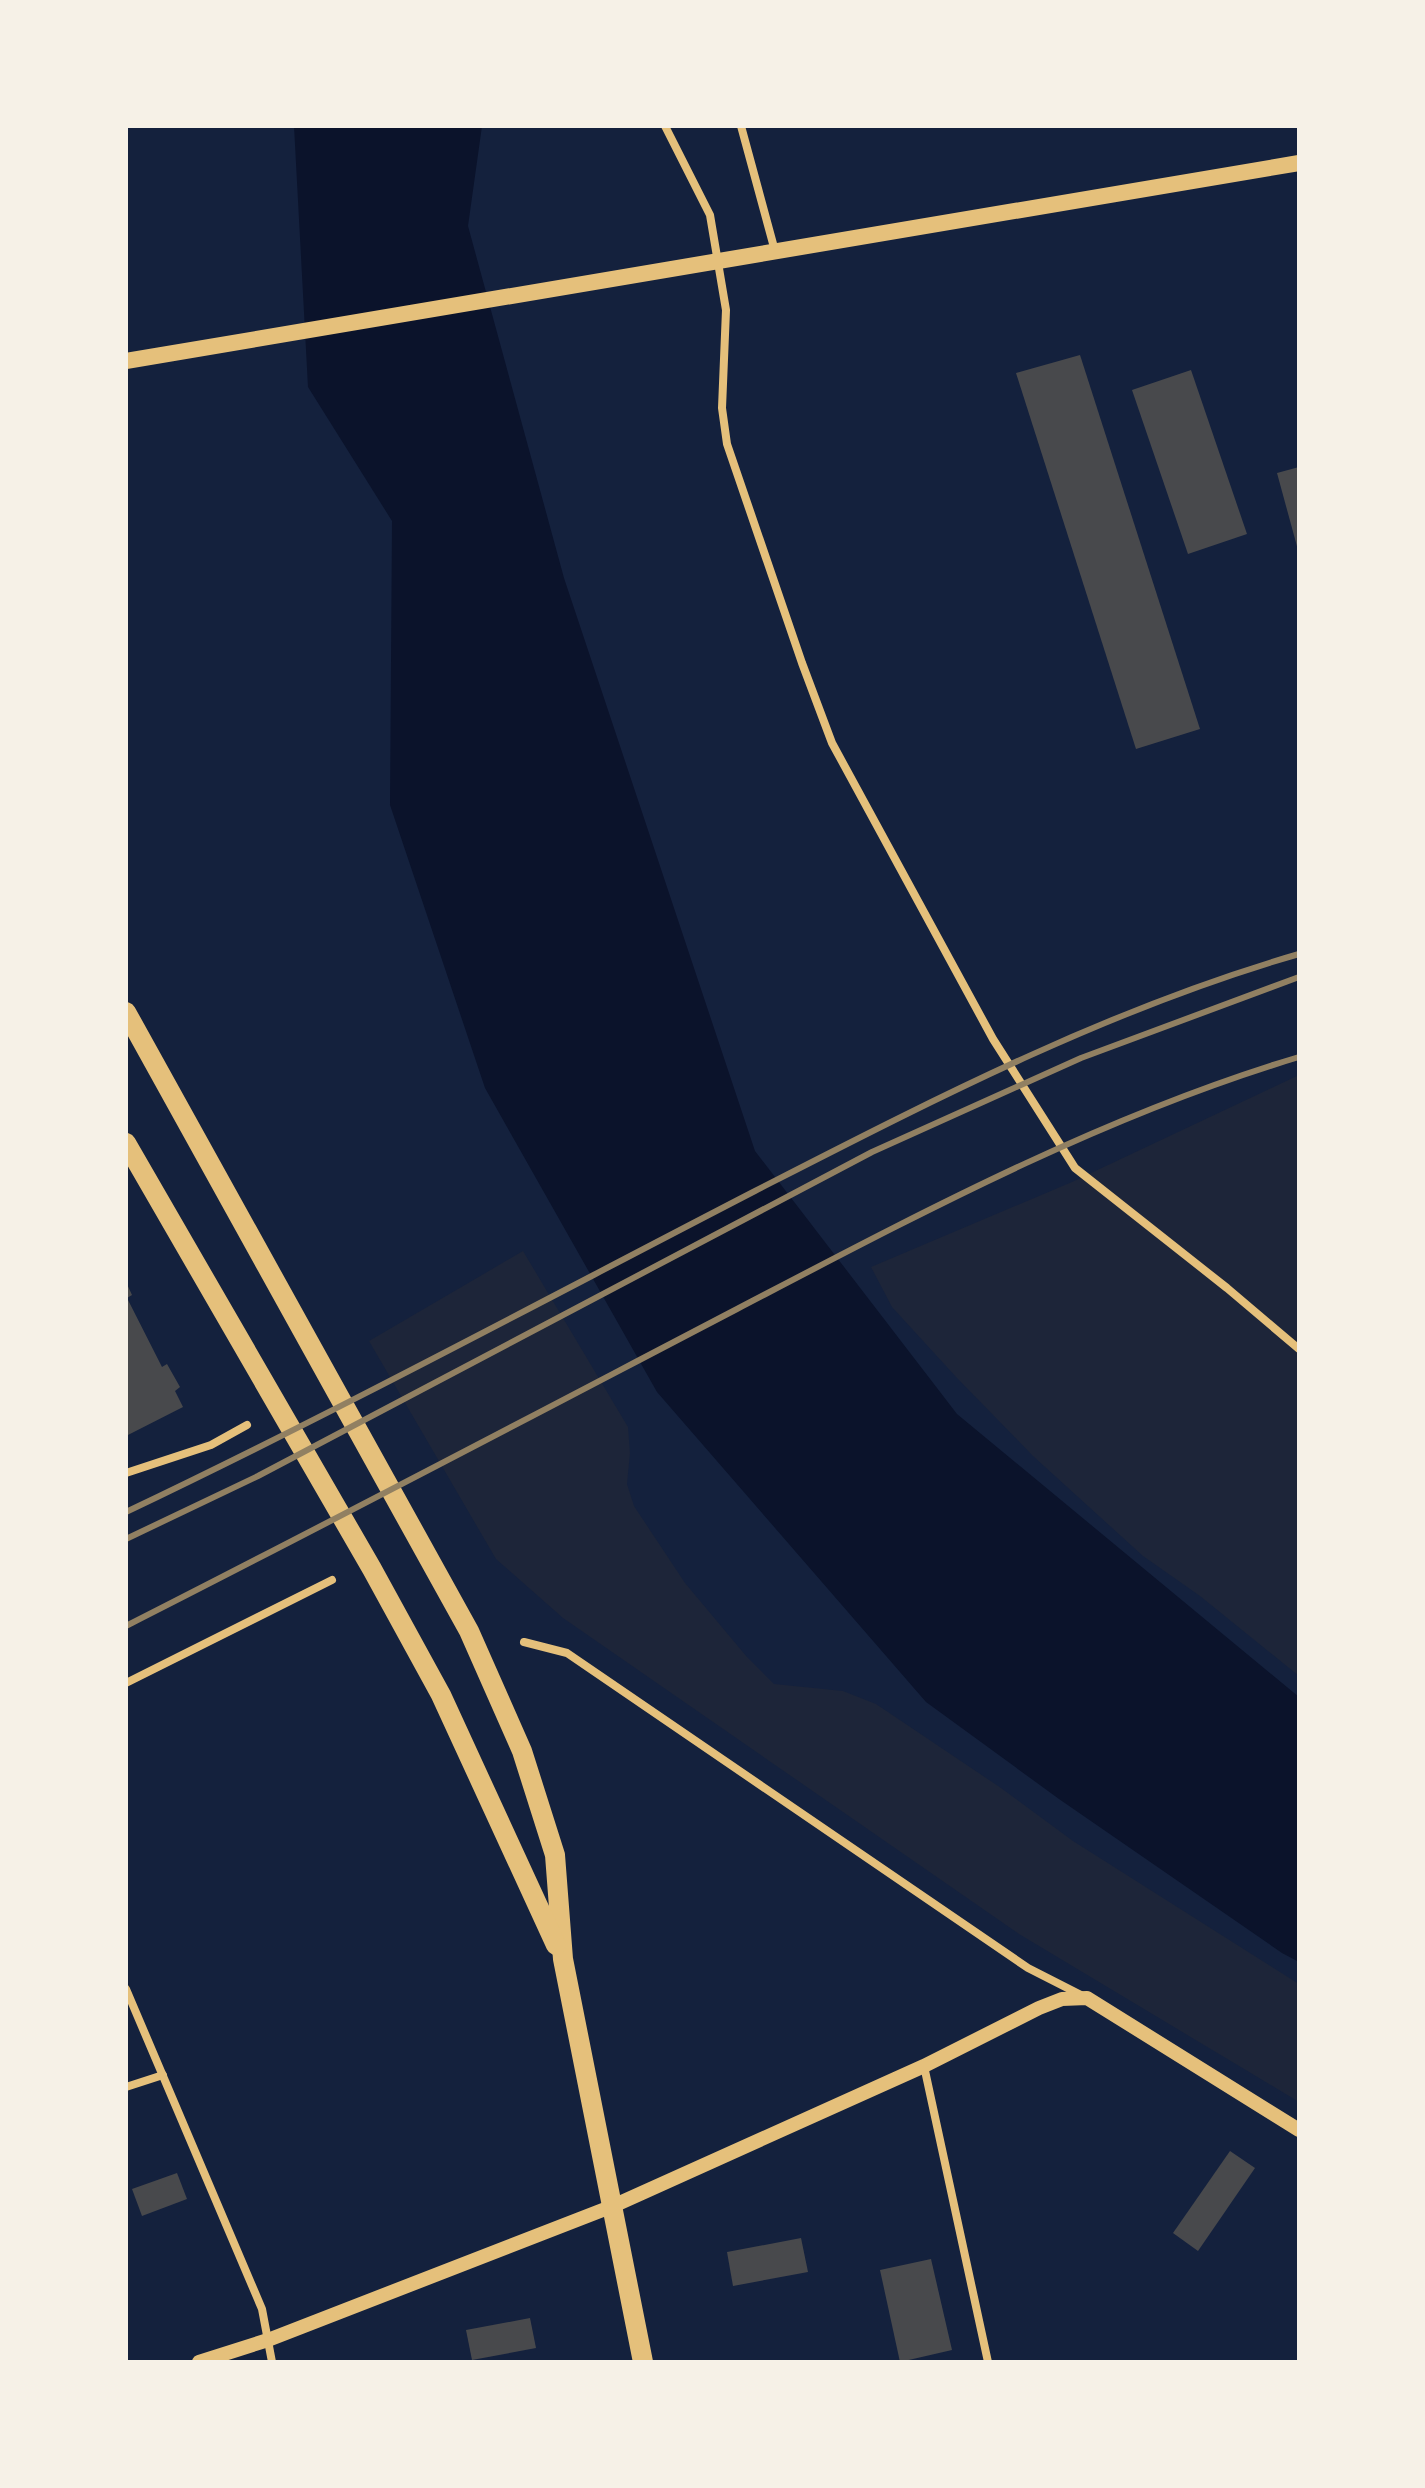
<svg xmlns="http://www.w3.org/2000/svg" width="1425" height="2488" font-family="'DejaVu Sans',sans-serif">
	<rect width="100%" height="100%" fill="#14213d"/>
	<g fill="#1d2539">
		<path d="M1299 1075V1676L1200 1596 1143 1556 1033 1456 957 1378 892 1307 871 1267 1072 1182Z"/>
		<path d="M523 1251 628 1427 630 1453 627 1484 634 1506 685 1583 747 1657 774 1684 843 1691 876 1704 1001 1788 1073 1841 1299 1984V2102L1019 1934 563 1618 496 1559 369 1341Z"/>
	</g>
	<path fill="#0b132b" d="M294 126H482L468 226 564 578 755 1151 957 1414 1299 1697V1962L1282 1953 1059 1799 926 1702 657 1392 485 1088 390 805 392 521 308 387Z"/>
	<g fill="#48494c">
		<path d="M1080 355 1200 729 1136 749 1016 373Z"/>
		<path d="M1191 370 1247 534 1188 554 1132 390Z"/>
		<path d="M1299 467V550H1298L1277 473Z"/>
		<path d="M126 1282 132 1295 127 1298 162 1367 167 1364 180 1387 175 1391 183 1407 126 1436Z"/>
		<path d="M1230 2151 1255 2168 1198 2251 1173 2233Z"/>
		<path d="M177 2173 187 2199 142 2216 132 2189Z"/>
		<path d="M801 2238 808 2272 733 2286 727 2252Z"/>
		<path d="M931 2259 952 2350 900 2362 880 2270Z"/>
		<path d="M530 2318 536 2348 472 2360 466 2330Z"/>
	</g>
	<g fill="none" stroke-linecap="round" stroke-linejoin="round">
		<g stroke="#e5c07b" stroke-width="8">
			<path d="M665 126 710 215 726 310 722 408 727 444 802 663 832 743 993 1039 1075 1168 1227 1288 1299 1349"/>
			<path d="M741 126 775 251"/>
			<path d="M126 1473 211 1445 247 1425"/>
			<path d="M524 1642 567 1653 1028 1968 1083 1996"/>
			<path d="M126 1683 332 1580"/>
			<path d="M126 1989 262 2309 272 2362"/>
			<path d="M924 2066 988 2362"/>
			<path d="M126 2087 163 2075"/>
		</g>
		<path stroke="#e5c07b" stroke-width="14" d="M199 2362 268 2340 613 2206 924 2066 1039 2008 1062 1999 1087 1998 1299 2130"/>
		<path stroke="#e5c07b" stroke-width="16" d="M126 361 1299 163"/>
		<g stroke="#e5c07b" stroke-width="20">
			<path d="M126 1012 469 1631 522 1751 555 1855 563 1959 643 2362"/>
			<path d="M126 1143 372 1569 441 1695 556 1945"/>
		</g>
		<g stroke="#918062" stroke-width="6">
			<path d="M126 1512C338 1411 546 1299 755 1191 931 1101 1108 1009 1299 954"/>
			<path d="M126 1539 258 1476 872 1152 1081 1058 1299 977"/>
			<path d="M126 1626C331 1522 534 1415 737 1309 919 1214 1102 1116 1299 1057"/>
		</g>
	</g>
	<rect width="1425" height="2488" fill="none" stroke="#f6f1e7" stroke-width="256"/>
</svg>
